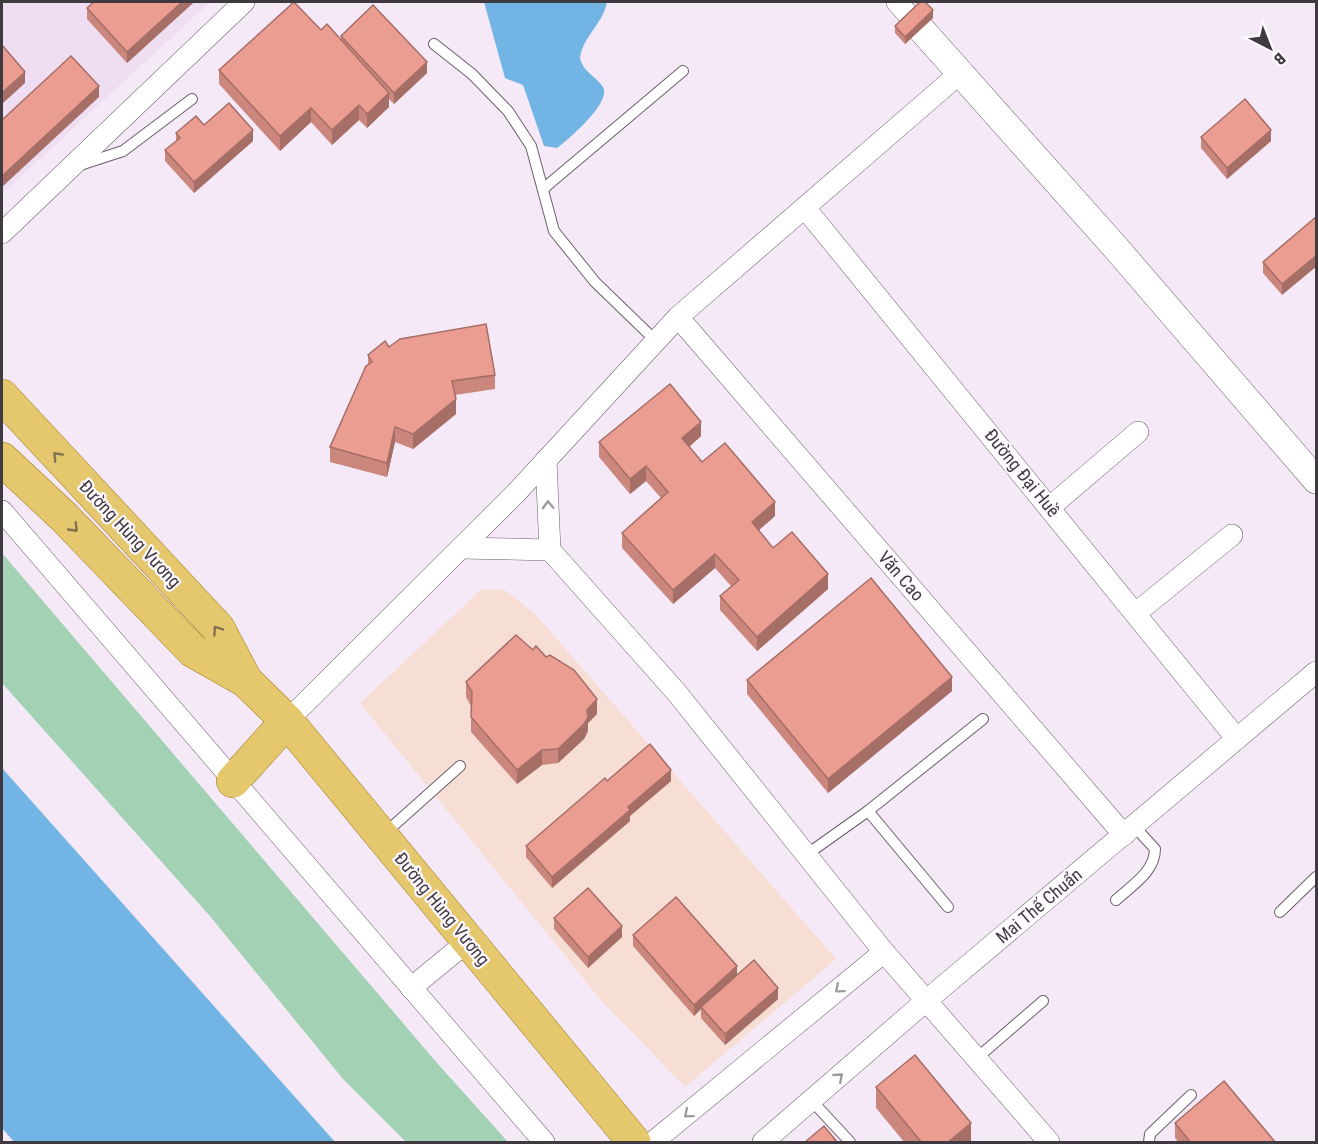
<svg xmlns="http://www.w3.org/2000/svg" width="1318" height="1144" font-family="'Roboto Condensed',sans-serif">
	<rect width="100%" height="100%" fill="#f5e9f7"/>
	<path fill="#f6ded4" d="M482 589 505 590 535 614 836 959 685 1087 600 999 360 703Z"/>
	<path fill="#efddf1" d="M2 2H210L2 194Z"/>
	<path fill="#a3d1b4" d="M2 553 437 1063 508 1142H406L343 1079 209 915 2 683Z"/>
	<g fill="#72b5e4">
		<path d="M484 2H607C603 24 583 36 580 58 583 72 596 76 603 87 612 102 569 139 557 148L544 146 523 85 505 78Z"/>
		<path d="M2 768 335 1142H14L2 1128Z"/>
	</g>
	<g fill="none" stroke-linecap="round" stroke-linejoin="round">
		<g stroke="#6b606c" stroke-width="12">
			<g id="service">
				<path d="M434 44 472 74 508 111 531 146 554 231 595 282 656 341"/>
				<path d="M80 165 123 151 192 99"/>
				<path d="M543 189 683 71"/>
				<path d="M868 811 948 907"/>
				<path d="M384 834 460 766"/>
				<path d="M806 855 868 811 983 719"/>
				<path d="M1116 900C1131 886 1155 872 1155 849L1134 826"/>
				<path d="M1280 912 1316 877"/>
				<path d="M977 1058 1043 1001"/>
				<path d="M812 1101 850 1142"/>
				<path d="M1149 1142 1150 1134 1191 1095"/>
			</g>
		</g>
		<g stroke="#6b606c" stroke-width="22">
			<g id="minor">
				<path d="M897 2 911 18"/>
				<path d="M805 208 1237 739"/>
				<path d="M2 233 244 2"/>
				<path d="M678 317 1124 835"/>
				<path d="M546 460 550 550 677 693 884 952 1049 1142"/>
				<path d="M1050 507 1138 432"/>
				<path d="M2 511 544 1142"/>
				<path d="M461 548 550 550"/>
				<path d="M1136 613 1232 535"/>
				<path d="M287 721 516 493 678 317 959 74"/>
				<path d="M411 988 468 941"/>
				<path d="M653 1142 884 952"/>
				<path d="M763 1142 927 1000 1316 672"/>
			</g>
		</g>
		<g stroke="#6b606c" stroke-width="28">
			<path id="tertiary" d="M921 29 1116 248 1316 480"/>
		</g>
		<g stroke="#9f7e1f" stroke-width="34">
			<g id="primary">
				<path d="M2 396 218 628 246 681"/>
				<path d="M2 459 64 517 193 651 246 681 287 721 634 1142"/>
				<path d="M233 781 287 721"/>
			</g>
		</g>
		<use href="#service" stroke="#fff" stroke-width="10"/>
		<use href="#minor" stroke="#fff" stroke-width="21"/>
		<use href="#tertiary" stroke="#fff" stroke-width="27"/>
		<use href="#primary" stroke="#e5c76e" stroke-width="33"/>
	</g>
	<g fill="#cb877d">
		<path d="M94 2H194L127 63 87 19V8Z"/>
		<path d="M933 18 905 44 895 33V26Z"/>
		<path d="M321 30 341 39V36L427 73 394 104 389 99V107L367 128 359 120 332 145 311 122 280 151 219 84V70Z"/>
		<path d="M204 125 253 141 194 193 165 161V150L176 141V133Z"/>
		<path d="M1201 137 1271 141 1227 179 1201 148Z"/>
		<path d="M1317 216 1282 295 1263 273V262Z"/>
		<path d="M389 347 495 375V389L455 395 456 414 413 449 395 442 387 477 330 462V447L368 365V355Z"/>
		<path d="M701 436 689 447 702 462 775 516 759 530 773 548 828 589 757 651 720 610V596L731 586 715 568 673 604 622 548V533L661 498 646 481 630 494 599 457V442Z"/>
		<path d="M747 680 952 691 828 793 747 694Z"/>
		<path d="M466 682 597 714 588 723V731L584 739 558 763 542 765 517 784 471 732V706L466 697Z"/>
		<path d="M607 781H671L630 816V821L552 888 526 857V846Z"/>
		<path d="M554 918 622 937 588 968 554 929Z"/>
		<path d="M633 935 737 976 778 999 725 1045 701 1018V1009L694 1016 633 946Z"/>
		<path d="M876 1087 971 1143H905L876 1108Z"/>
		<path d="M1175 1123 1276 1143H1179L1175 1138Z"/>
	</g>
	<g fill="#a56e66">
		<path d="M182 2H194L127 63V52Z"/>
		<path d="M933 10V18L905 44V37Z"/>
		<path d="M427 62V73L394 104V93Z"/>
		<path d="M25 72V83L2 104V93Z"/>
		<path d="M99 86V97L2 187V176Z"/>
		<path d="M389 93V107L367 128V114Z"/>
		<path d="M359 105V120L332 145V130Z"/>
		<path d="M311 108V122L280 151V136Z"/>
		<path d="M253 130V141L194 193V182Z"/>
		<path d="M1271 130V141L1227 179V168Z"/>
		<path d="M1317 255V266L1282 295V284Z"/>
		<path d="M456 399V414L413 449V434Z"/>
		<path d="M701 422V436L682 453V438Z"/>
		<path d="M395 427V442L387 477V463Z"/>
		<path d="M646 466V481L630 494V479Z"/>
		<path d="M775 502V516L752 536V522Z"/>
		<path d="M715 554V568L673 604V590Z"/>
		<path d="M828 574V589L757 651V637Z"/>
		<path d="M952 677V691L828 793V779Z"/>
		<path d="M597 699V714L588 723V731L584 739 558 763V749L587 710Z"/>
		<path d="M542 750V765L517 784V770Z"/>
		<path d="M671 770V781L630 816V821L552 888V877L628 807Z"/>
		<path d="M622 926V937L588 968V957Z"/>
		<path d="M737 966V977L701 1007V1009L694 1016V1005Z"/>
		<path d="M778 988V999L725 1045V1034Z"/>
		<path d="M971 1123V1143H947Z"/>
	</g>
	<g fill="#ec9d91" stroke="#a56e66" stroke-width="1.5">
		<path d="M94 2H182L127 52 87 8Z"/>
		<path d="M294 2 321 30 327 24 389 93 367 114 359 105 332 130 311 108 280 136 219 70Z"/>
		<path d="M920 2H925L933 10 905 37 895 26Z"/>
		<path d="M373 5 427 62 394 93 341 36Z"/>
		<path d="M2 45 25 72 2 93Z"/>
		<path d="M71 56 99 86 2 176V120Z"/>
		<path d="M1245 99 1271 130 1227 168 1201 137Z"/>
		<path d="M229 103 253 130 194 182 165 150 180 138 176 133 196 116 204 125Z"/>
		<path d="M1317 216V255L1282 284 1263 262Z"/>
		<path d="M486 324 495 375 452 381 456 399 413 434 395 427 387 463 330 447 366 366 372 362 368 355 385 341 389 347 400 339Z"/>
		<path d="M670 384 701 422 682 438 702 462 725 443 775 502 752 522 773 548 792 532 828 574 757 637 720 596 739 580 715 554 673 590 622 533 668 492 646 466 630 479 599 442Z"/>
		<path d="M871 578 952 677 828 779 747 680Z"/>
		<path d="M516 635 533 650 536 646 546 657 550 655 574 670 597 699 587 710 588 717 584 724 558 749 542 750 517 770 471 717 472 692 466 682Z"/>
		<path d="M650 744 671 770 628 807 630 810 552 877 526 846 605 778 607 781Z"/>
		<path d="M588 888 622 926 588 957 554 918Z"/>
		<path d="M676 897 737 966 694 1005 633 935Z"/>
		<path d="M754 960 778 988 725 1034 701 1007Z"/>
		<path d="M915 1055 971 1123 947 1143H922L876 1087Z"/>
		<path d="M1224 1081 1276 1143H1191L1175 1123Z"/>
		<path d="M824 1126 838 1143H804Z"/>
	</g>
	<defs><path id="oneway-chevron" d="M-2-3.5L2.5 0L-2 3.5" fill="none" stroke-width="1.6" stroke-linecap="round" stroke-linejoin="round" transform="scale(1.5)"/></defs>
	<g stroke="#817252">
		<use href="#oneway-chevron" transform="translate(57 456) rotate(-133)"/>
		<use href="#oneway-chevron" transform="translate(74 528) rotate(46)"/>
		<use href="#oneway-chevron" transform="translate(217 630) rotate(-125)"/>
	</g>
	<g stroke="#9f9c9f">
		<use href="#oneway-chevron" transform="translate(548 505) rotate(-93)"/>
		<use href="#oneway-chevron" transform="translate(839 989) rotate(140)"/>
		<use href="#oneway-chevron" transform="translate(839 1077) rotate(-41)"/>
		<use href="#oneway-chevron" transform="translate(688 1114) rotate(140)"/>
	</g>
	<g text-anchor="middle" stroke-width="4.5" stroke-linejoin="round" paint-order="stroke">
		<g font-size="18" fill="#3f3a3f" stroke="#fef9ff">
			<text transform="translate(1022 473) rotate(51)" y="6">Đường Đại Huề</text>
			<text transform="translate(130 534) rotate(47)" y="6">Đường Hùng Vương</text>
			<text transform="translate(901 576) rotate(49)" y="6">Văn Cao</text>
			<text transform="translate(1039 906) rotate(-40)" y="6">Mai Thế Chuẩn</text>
			<text transform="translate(442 909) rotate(51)" y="6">Đường Hùng Vương</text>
		</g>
	</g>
	<rect width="1318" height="1144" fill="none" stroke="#3f3a3f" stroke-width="6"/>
	<g transform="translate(1270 48) rotate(138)" stroke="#fef9ff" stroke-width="4.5" paint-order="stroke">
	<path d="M0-4.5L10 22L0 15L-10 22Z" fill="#3f3a3f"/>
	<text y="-9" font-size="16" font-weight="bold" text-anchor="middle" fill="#3f3a3f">B</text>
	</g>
</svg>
